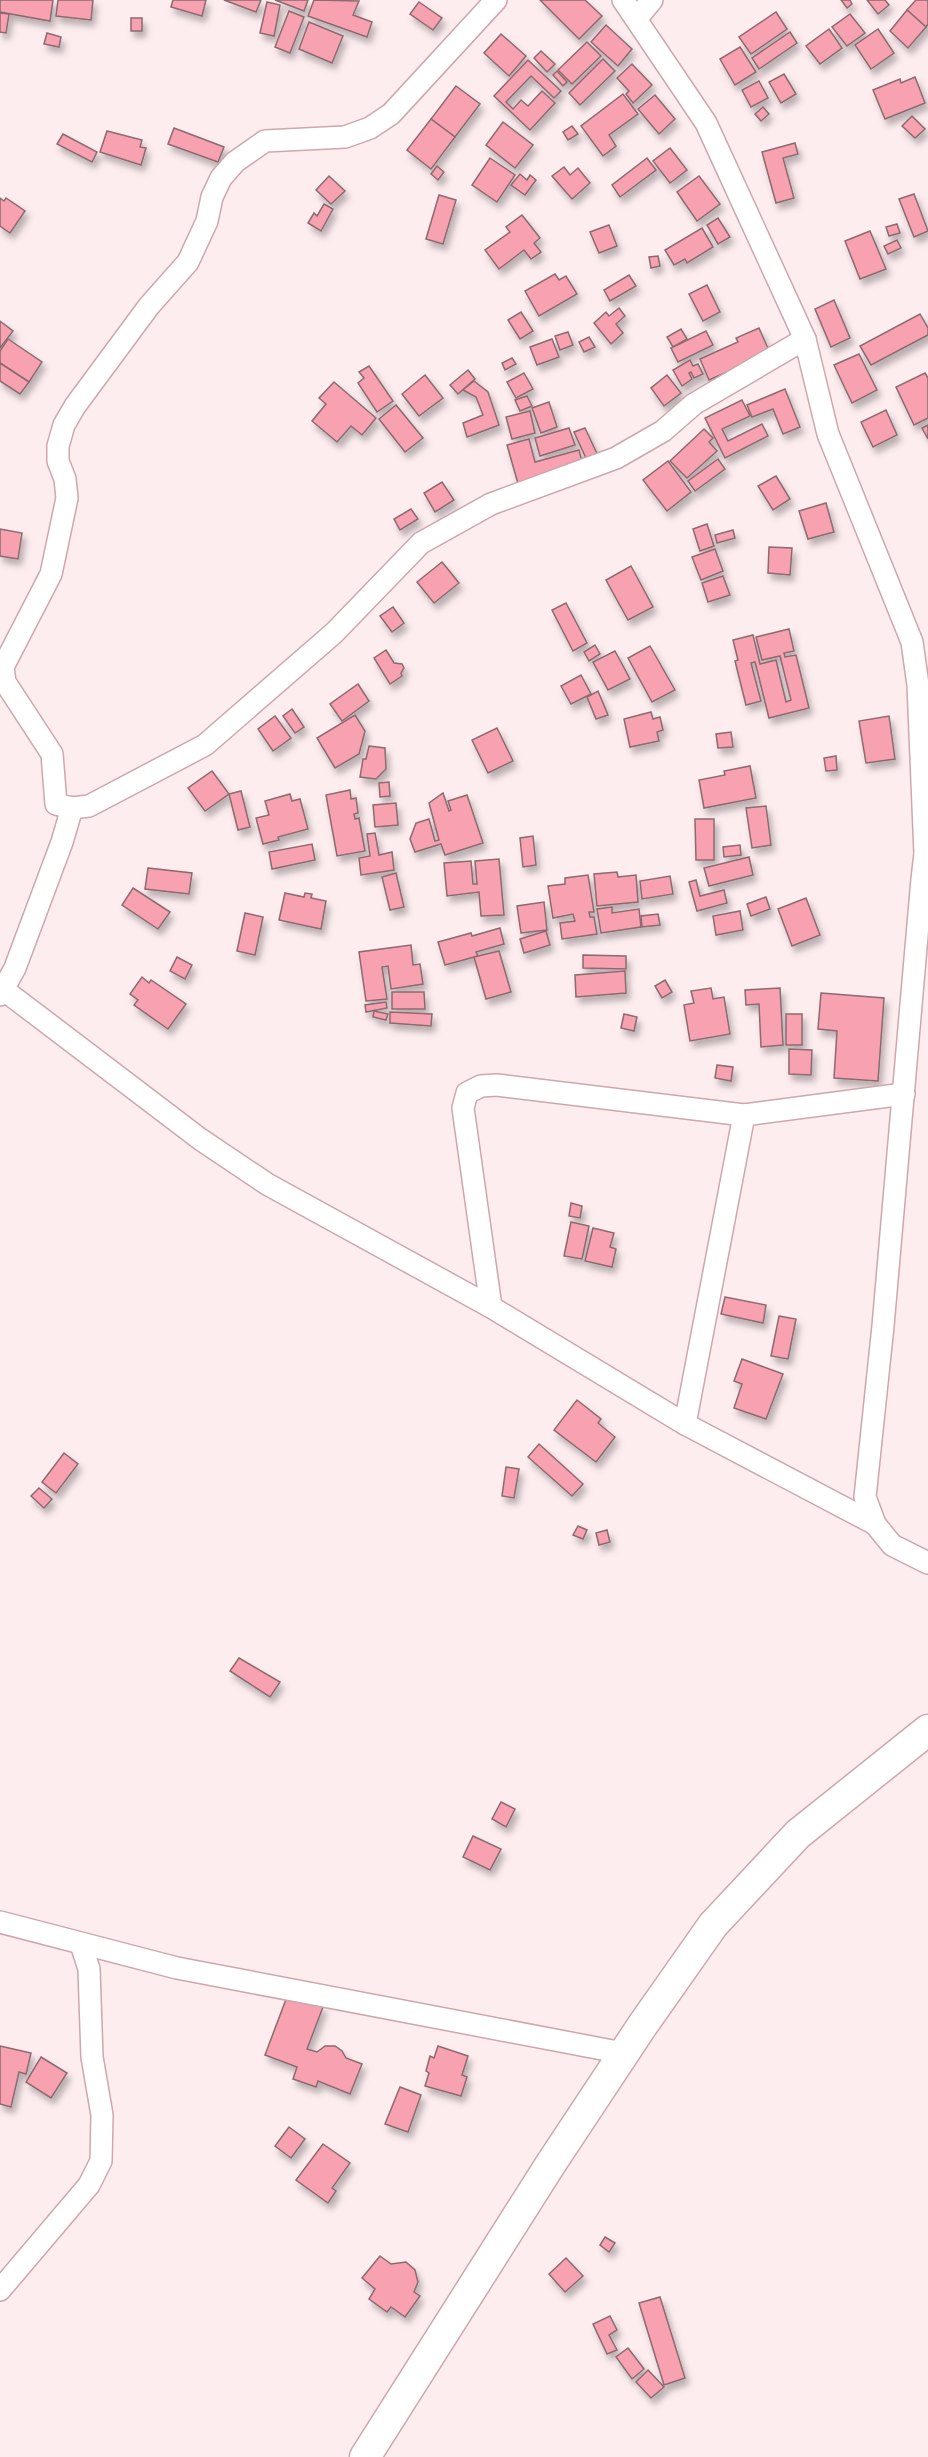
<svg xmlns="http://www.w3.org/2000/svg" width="928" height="2457" font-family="Mulish,sans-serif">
	<defs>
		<filter id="shadow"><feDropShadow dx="3.5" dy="6" stdDeviation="3" flood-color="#0004"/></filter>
	</defs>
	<rect width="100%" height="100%" fill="#fdedef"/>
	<g fill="#f8a2b1" stroke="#8c6a6f" stroke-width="1.5" filter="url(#shadow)">
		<path d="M0 0H53L50 21 0 12Z"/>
		<path d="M58 0H93L91 20 56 16Z"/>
		<path d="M173 0H206L202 16 171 7Z"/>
		<path d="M224 0H261L256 12Z"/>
		<path d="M275 0H308L304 11Z"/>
		<path d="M314 0 359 1 353 15 372 22 367 37 308 16Z"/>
		<path d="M540 0H585L602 16 579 39Z"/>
		<path d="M841 0H850L852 4 847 8Z"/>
		<path d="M867 0H885L889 5 878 14Z"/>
		<path d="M916 0H928V24L926 27 907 10Z"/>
		<path d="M267 2 280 5 274 36 260 33Z"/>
		<path d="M419 2 442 18 433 30 410 14Z"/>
		<path d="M907 10 926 27 908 48 890 31Z"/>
		<path d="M289 11 304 17 290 53 275 47Z"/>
		<path d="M776 12 787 29 751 54 739 37Z"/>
		<path d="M0 13 9 14 6 33 0 32Z"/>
		<path d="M850 14 865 33 847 46 832 27Z"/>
		<rect x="131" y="18" width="11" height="13"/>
		<path d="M309 22 343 36 332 63 299 49Z"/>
		<path d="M606 25 632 49 618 66 591 42Z"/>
		<path d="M829 29 842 48 820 64 806 46Z"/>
		<path d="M878 29 894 53 871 69 855 45Z"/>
		<path d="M790 32 797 43 759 69 752 58Z"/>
		<path d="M47 33 61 37 59 47 44 44Z"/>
		<path d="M501 34 526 56 509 76 484 53Z"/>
		<path d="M587 42 601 56 572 84 558 70Z"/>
		<path d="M740 47 756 72 735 85 720 59Z"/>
		<path d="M541 51 555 64 547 72 534 58Z"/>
		<path d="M603 59 615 71 580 105 569 93Z"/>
		<path d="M528 60 561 91 554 98 531 76 506 102 513 109 521 100 528 106 542 91 555 103 530 130 494 96Z"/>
		<path d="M632 64 652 85 633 103 626 94 629 91 617 78Z"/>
		<path d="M557 71 567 82 563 86 553 75Z"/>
		<path d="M784 74 796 94 781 103 769 82Z"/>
		<path d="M915 77 925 103 885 119 873 90 900 79 901 83Z"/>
		<path d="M759 81 768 98 751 107 742 90Z"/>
		<path d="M456 86 480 104 455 137 431 119Z"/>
		<path d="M623 94 638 114 609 135 616 146 603 156 581 126Z"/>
		<path d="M655 95 675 119 659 134 638 109Z"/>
		<path d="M763 107 769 114 761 121 755 114Z"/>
		<path d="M912 116 925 129 915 138 902 126Z"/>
		<path d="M431 119 455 137 431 169 407 150Z"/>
		<path d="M503 122 533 145 515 168 486 145Z"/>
		<path d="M572 126 578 134 568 140 563 132Z"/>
		<path d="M174 128 224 147 218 162 168 144Z"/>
		<path d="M107 131 142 140 140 147 146 148 141 165 100 152Z"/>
		<path d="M63 134 97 152 92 162 57 144Z"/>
		<path d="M795 143 798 154 783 158 794 198 776 203 762 152Z"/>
		<path d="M670 148 687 170 670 183 653 161Z"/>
		<path d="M490 158 515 175 497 202 472 185Z"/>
		<path d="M647 158 656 170 620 197 612 185Z"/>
		<path d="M437 166 444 172 438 180 431 174Z"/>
		<path d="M564 167 570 175 578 168 590 183 572 199 552 176Z"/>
		<path d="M520 174 527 180 530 175 536 180 525 195 511 185Z"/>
		<path d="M329 176 345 191 331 204 316 190Z"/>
		<path d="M699 176 720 204 697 221 677 192Z"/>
		<path d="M914 194 928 231 914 237 899 199Z"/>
		<path d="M439 195 456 200 443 244 426 239Z"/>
		<path d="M0 198 4 201 6 198 25 211 10 233 0 226Z"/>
		<path d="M324 204 333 209 321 231 308 223 314 213 317 216Z"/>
		<path d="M522 215 540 238 534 243 541 252 531 259 524 250 499 269 485 250 510 232 506 227Z"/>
		<path d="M718 218 730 237 718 244 707 225Z"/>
		<path d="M897 224 900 233 889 236 886 227Z"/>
		<path d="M609 225 617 246 599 253 590 232Z"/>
		<path d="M702 228 713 247 687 263 685 259 674 265 665 250Z"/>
		<path d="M870 231 886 269 860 279 845 241Z"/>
		<path d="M897 240 901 248 888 254 884 246Z"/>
		<path d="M658 256 660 266 651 268 649 257Z"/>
		<path d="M555 274 559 280 566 276 577 294 539 316 525 291Z"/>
		<path d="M629 275 636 286 610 301 604 290Z"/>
		<path d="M707 285 720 312 703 321 689 294Z"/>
		<path d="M834 300 850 338 831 347 815 309Z"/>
		<path d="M619 308 625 316 616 324 623 333 611 344 594 323 606 312 609 316Z"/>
		<path d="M521 312 533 331 520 339 508 320Z"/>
		<path d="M920 314 928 328V335L871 365 860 346Z"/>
		<path d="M0 321 13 331 0 348Z"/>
		<path d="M759 328 770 353 709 380 700 359 738 342 736 338Z"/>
		<path d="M681 329 687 339 673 347 667 337Z"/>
		<path d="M706 331 713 345 678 362 671 348Z"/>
		<path d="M568 332 573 345 560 350 555 336Z"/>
		<path d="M589 337 595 347 584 352 579 342Z"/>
		<path d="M8 339 42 362 29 382 0 363V351Z"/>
		<path d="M552 339 559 357 537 365 530 347Z"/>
		<path d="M859 354 877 390 852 403 834 365Z"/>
		<path d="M512 358 516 364 505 370 502 363Z"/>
		<path d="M690 360 693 366 698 364 703 374 694 378 691 372 689 373 692 379 682 386 673 370Z"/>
		<path d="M0 363 29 382 20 394 0 381Z"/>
		<path d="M369 366 393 401 377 412 358 383 364 378 359 372Z"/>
		<path d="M468 370 475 379 458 394 450 385Z"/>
		<path d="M524 373 533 389 516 398 507 382Z"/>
		<path d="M925 373 928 378V418L914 425 896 387Z"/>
		<path d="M425 375 443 398 419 416 402 394Z"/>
		<path d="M667 375 681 393 664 406 651 388Z"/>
		<path d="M474 381 488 392 499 425 467 437 463 423 483 415 476 397 463 390Z"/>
		<path d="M334 382 376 418 362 435 351 426 337 442 312 421 326 404 319 398Z"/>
		<path d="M785 389 800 427 783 434 773 409 752 417 747 405Z"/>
		<path d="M527 396 532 406 520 411 515 400Z"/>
		<path d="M742 400 750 416 722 429 728 441 762 424 768 436 725 458 705 418Z"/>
		<path d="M549 402 557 427 541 433 532 408Z"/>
		<path d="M396 405 423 438 405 452 379 419Z"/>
		<path d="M886 410 897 435 873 447 861 422Z"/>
		<path d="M530 411 535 433 512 439 506 417Z"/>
		<path d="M928 425V439L922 428Z"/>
		<path d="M569 428 575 445 540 456 535 438Z"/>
		<path d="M585 428 601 462 590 467 574 432Z"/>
		<path d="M704 429 713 438 709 442 717 451 687 478 670 461Z"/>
		<path d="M529 439 535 462 579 450 584 469 519 487 507 445Z"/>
		<path d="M718 459 725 469 695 491 688 481Z"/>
		<path d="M668 461 691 492 667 511 643 480Z"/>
		<path d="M776 476 790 499 773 510 758 486Z"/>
		<path d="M442 482 454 500 435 512 424 493Z"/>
		<path d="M826 503 834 532 808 539 799 511Z"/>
		<path d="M411 509 418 519 400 530 394 519Z"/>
		<path d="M707 524 714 546 700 551 693 529Z"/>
		<path d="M0 529 22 533 18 559 0 556Z"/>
		<path d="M733 530 735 538 717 543 715 535Z"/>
		<path d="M769 547 792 548 790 575 768 573Z"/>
		<path d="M715 549 723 571 701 580 692 557Z"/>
		<path d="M442 562 459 583 434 603 417 582Z"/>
		<path d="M631 566 653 607 628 620 606 580Z"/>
		<path d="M723 576 730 595 708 602 702 583Z"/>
		<path d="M566 603 587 643 573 651 552 610Z"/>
		<path d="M393 607 404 623 392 632 380 616Z"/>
		<path d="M789 629 794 651 784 653 785 657 796 655 809 708 769 718 755 662 751 663 761 701 746 705 735 661 738 660 733 640 753 635 760 664 776 660 786 702 791 700 780 656 762 660 756 637Z"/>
		<path d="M595 645 600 654 589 661 584 652Z"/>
		<path d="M650 646 675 690 652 702 628 658Z"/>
		<path d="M386 650 394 663 402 664 404 668 401 673 402 676 390 684 374 658Z"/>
		<path d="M615 651 630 679 608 690 593 662Z"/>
		<path d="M581 675 591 694 571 704 561 686Z"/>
		<path d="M358 684 369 701 342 721 330 704Z"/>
		<path d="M598 691 608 715 596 719 587 697Z"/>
		<path d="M292 709 304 727 295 733 283 716Z"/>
		<path d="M651 712 653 719 660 717 663 730 657 732 659 741 630 747 624 719Z"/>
		<path d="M355 715 365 731 359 754 335 768 317 738Z"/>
		<path d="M275 716 291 738 273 751 258 729Z"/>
		<path d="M889 716 895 759 866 763 859 721Z"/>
		<path d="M497 728 513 761 488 773 472 740Z"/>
		<path d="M731 732 733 747 718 748 716 734Z"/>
		<path d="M369 746 385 748 386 769 376 779 360 777 363 759H366Z"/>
		<path d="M836 756 837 770 826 771 824 758Z"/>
		<path d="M750 766 756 798 704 808 699 780 725 775 724 771Z"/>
		<path d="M212 771 229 794 205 811 188 788Z"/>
		<path d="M389 782 390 796 380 797 379 783Z"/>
		<path d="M350 790 351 799 356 798 358 813 354 814 355 819 359 818 365 851 337 856 326 795Z"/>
		<path d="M241 791 250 827 238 830 229 794Z"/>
		<path d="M443 793 449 811 451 810 448 801 467 795 483 843 445 855 441 844 415 852 410 839 416 823 429 819 435 841 439 840 429 803Z"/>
		<path d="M290 794 292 801 300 799 308 829 278 837 279 840 263 844 256 818 269 815 265 801Z"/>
		<path d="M396 803 398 825 375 827 373 805Z"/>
		<path d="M766 806 771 845 752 848 746 808Z"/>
		<path d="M695 819H714V860H696Z"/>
		<path d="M375 833 379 855 392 852 394 870 361 875 359 858 370 856 367 834Z"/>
		<path d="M533 836 536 865 523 867 520 838Z"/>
		<path d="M312 844 315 860 272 869 269 852Z"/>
		<path d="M740 845 741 855 724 857 723 847Z"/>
		<path d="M749 857 753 875 709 886 704 868Z"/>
		<path d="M499 859 504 915 481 916 479 892 447 896 444 863 471 861 473 884H477L475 861Z"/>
		<path d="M148 868 192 873 189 894 145 889Z"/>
		<path d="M617 872 618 877 636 875 638 902 597 906 594 874Z"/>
		<path d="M396 873 404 907 390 910 382 877Z"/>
		<path d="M588 875 594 912H589L590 917H594L597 934 562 939 560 923 575 921 573 914 553 918 548 886 565 884V878Z"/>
		<path d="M670 876 673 894 642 899 640 881Z"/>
		<path d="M696 880 700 896 724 890 727 903 697 911 689 882Z"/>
		<path d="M133 888 170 912 158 929 122 905Z"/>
		<path d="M285 893 304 897 305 893 312 894 311 898 326 901 321 929 279 920Z"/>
		<path d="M766 897 770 909 751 916 747 904Z"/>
		<path d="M806 898 820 935 792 946 778 909Z"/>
		<path d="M544 902 547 930 521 933 517 906Z"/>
		<path d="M612 907V913L639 909 641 927 601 933 597 909Z"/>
		<path d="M740 911 743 930 716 935 713 916Z"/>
		<path d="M245 913 263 917 255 955 237 951Z"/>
		<path d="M658 914 660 925 642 927 641 916Z"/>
		<path d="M500 928 504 944 476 952 478 956 445 965 438 942 471 933 472 936Z"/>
		<path d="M546 931 550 945 524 953 520 939Z"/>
		<path d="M411 945 413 965 420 964 423 984 391 989 388 966 382 967 387 999 366 1001 359 952Z"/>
		<path d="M499 951 511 992 486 999 474 957Z"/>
		<path d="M583 955 626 956V969L583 968Z"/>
		<path d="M177 957 192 965 185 979 170 971Z"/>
		<path d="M625 971 626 993 576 997 575 975Z"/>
		<path d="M142 977 149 983 151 980 186 1004 168 1029 134 1005 138 1000 130 994Z"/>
		<path d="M665 980 672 992 662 998 655 986Z"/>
		<path d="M711 988 713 999 724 997 730 1034 690 1041 684 1005 694 1003 691 991Z"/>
		<path d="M780 988 783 1045 761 1047 759 1004 746 1005 745 990Z"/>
		<path d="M392 992H424L425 1009H392Z"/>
		<path d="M821 993 884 998 878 1081 834 1078 837 1031 818 1029Z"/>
		<path d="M386 1002 387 1008 366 1012 365 1005Z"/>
		<path d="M374 1011 388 1014 386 1020 373 1017Z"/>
		<path d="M390 1012 432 1014 431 1026 390 1023Z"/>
		<path d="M624 1014 637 1017 634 1031 621 1028Z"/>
		<rect x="786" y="1014" width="16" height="31"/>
		<path d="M789 1049 812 1050 811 1075 789 1074Z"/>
		<path d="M717 1065 733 1067 731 1081 715 1078Z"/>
		<path d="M571 1203 582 1206 580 1218 569 1216Z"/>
		<path d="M571 1222 589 1226 582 1259 564 1256Z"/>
		<path d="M593 1228 614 1233 610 1247 616 1249 612 1267 585 1261Z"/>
		<path d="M725 1297 766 1305 763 1323 721 1314Z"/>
		<path d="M779 1316 796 1319 788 1359 771 1356Z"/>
		<path d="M742 1359 783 1374 766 1419 734 1408 742 1384 734 1381Z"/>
		<path d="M577 1400 601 1419 598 1423 615 1437 596 1462 554 1430Z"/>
		<path d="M539 1444 583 1484 572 1496 528 1457Z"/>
		<path d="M64 1453 78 1464 56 1493 42 1482Z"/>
		<path d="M506 1467 519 1469 514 1498 502 1496Z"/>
		<path d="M39 1488 52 1499 44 1508 31 1496Z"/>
		<path d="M578 1526 587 1530 583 1539 573 1535Z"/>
		<path d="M607 1530 610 1542 599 1545 596 1533Z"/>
		<path d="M239 1658 280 1682 270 1697 230 1671Z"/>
		<path d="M501 1802 515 1809 506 1827 492 1819Z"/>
		<path d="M473 1836 501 1849 490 1870 463 1857Z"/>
		<path d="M288 1994 323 2007 307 2049 317 2052 325 2046H335L342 2051 346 2058 362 2064 350 2094 318 2081 316 2087 293 2079 297 2067 265 2055Z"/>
		<path d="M0 2046 31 2053 26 2074 19 2072 11 2107 0 2104Z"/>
		<path d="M438 2046 468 2056 462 2075 467 2077 461 2096 425 2086 429 2073 426 2071 430 2056 434 2058Z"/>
		<path d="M41 2057 67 2073 51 2098 26 2082Z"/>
		<path d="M400 2087 421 2095 408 2132 385 2124Z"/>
		<path d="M289 2127 305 2139 291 2158 275 2146Z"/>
		<path d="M323 2144 350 2163 332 2188 336 2191 328 2203 296 2180Z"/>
		<path d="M605 2237 615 2243 609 2252 600 2245Z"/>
		<path d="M380 2256 391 2264 406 2262 415 2270 418 2282 414 2292 420 2296 405 2317 391 2307 387 2312 369 2299 375 2289 362 2278Z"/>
		<path d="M566 2258 583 2276 565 2292 549 2274Z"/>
		<path d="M660 2297 685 2378 664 2385 639 2303Z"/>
		<path d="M610 2316 617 2330 609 2335 617 2350 607 2354 593 2324Z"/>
		<path d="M628 2348 644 2369 632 2379 616 2357Z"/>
		<path d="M648 2370 664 2387 651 2398 636 2382Z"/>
	</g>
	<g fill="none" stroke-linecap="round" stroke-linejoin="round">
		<g stroke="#cda7ad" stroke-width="24">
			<g id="street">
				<path d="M623 0 706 123 805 339 828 434 912 642 918 685 925 854"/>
				<path d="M637 18 652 0"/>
				<path d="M72 808 56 804 52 754 5 682 3 667 51 574 67 498 65 479 58 461V446L64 425 75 406 149 306 188 262 207 221 212 197 221 178 235 162 265 141 345 137 370 128 391 114 496 0"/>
				<path d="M928 854H925L922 879 883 1326 865 1497 875 1524 892 1545 928 1563"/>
				<path d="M4 990 200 1139 267 1184 491 1307 685 1424 875 1524"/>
				<path d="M0 995 15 968 62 842 72 808 89 806 205 745 334 633 421 543 491 504 616 458 663 431 694 404 805 339"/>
				<path d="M491 1307 463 1108 467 1093 481 1086 497 1085 744 1115 904 1094"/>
				<path d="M685 1424 744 1115"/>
				<path d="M0 1922 177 1968 623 2053"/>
				<path d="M0 2290 89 2185 101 2161 102 2115 92 2057 89 1969 81 1944"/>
			</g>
		</g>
		<g stroke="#cda7ad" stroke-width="33">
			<path id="secondary" d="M365 2457 550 2165 642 2026 713 1925 798 1834 928 1730"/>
		</g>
		<use href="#street" stroke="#fff" stroke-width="21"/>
		<use href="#secondary" stroke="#fff" stroke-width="30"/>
	</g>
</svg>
